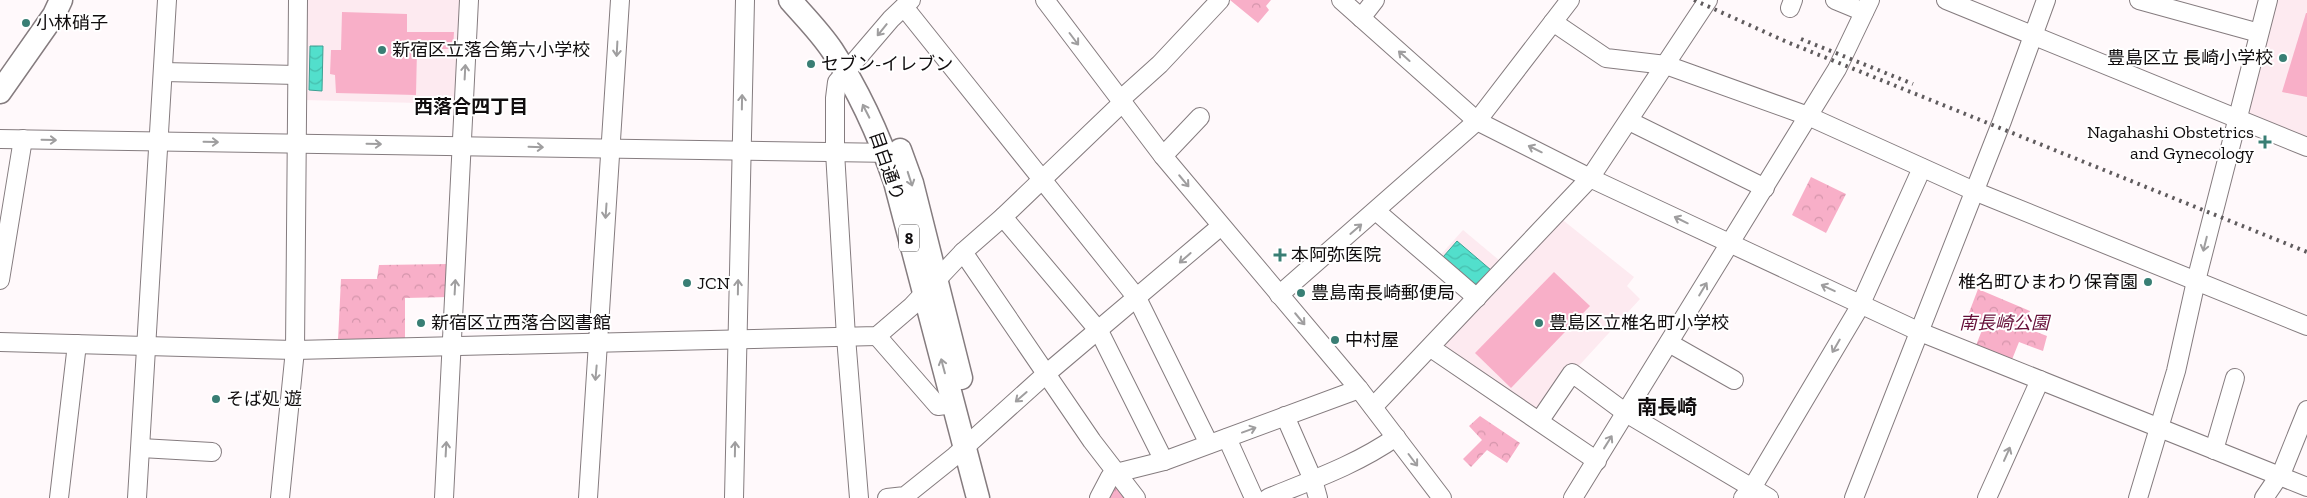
<svg xmlns="http://www.w3.org/2000/svg" width="2307" height="498" font-family="'Zilla Slab','Noto Sans JP',serif">
	<defs>
		<pattern id="park-crowns" width="20" height="18" patternUnits="userSpaceOnUse" patternTransform="scale(1.25)"><rect width="20" height="18" fill="#f8afc8"/><path d="M2 6a3 3 0 1 1 6 0M12 15a3 3 0 1 1 6 0" fill="none" stroke="#d495ab"/></pattern>
		<pattern id="water-waves" width="16" height="10" patternUnits="userSpaceOnUse" patternTransform="scale(1.25)"><rect width="16" height="10" fill="#52dfcc"/><path d="M0 5q4-4 8 0t8 0" fill="none" stroke="#46beae"/></pattern>
	</defs>
	<rect width="100%" height="100%" fill="#fff9fb"/>
	<g fill="#fdeaf0">
		<path d="M304 0H462L457 104 303 100Z"/>
		<path d="M2274 0H2307V142L2244 116Z"/>
		<path d="M1559 217 1634 277 1627 286 1640 299 1575 370 1538 414 1438 346Z"/>
		<path d="M1463 230 1500 261 1477 293 1438 258Z"/>
	</g>
	<g fill="#f8afc8">
		<path d="M342 12 407 14V32H454L453 49H417L416 95 336 93 335 75 330 74 331 50H341Z"/>
		<path d="M2306 13H2307V97L2282 92Z"/>
		<path d="M1554 272 1590 306 1511 388 1475 353Z"/>
	</g>
	<g fill="url(#park-crowns)">
		<path d="M1230 0H1271L1266 6 1269 10 1258 23Z"/>
		<path d="M1811 177 1846 194 1826 233 1792 215Z"/>
		<path d="M450 264V297L405 298V339L338 340 341 279H377L379 265Z"/>
		<path d="M1978 289 2030 311 2024 327 2047 336 2043 351 2019 342 2011 362 1975 348 1984 325 1967 318Z"/>
		<path d="M1480 416 1520 443 1507 463 1487 450 1471 467 1463 459 1482 440 1469 426Z"/>
		<path d="M1113 479 1133 498H1103Z"/>
	</g>
	<g fill="url(#water-waves)" stroke="#3ea093">
		<path d="M310 46H323L322 91 309 90Z"/>
		<path d="M1457 241 1491 270 1476 286 1443 257Z"/>
	</g>
	<g fill="none" stroke-linecap="round" stroke-linejoin="round">
		<g stroke="#857c7f" stroke-width="20">
			<g id="minor">
				<path d="M1045 0 1163 156 1359 389 1442 498"/>
				<path d="M1341 0 1477 121 1590 178 1920 332 2307 487"/>
				<path d="M1835 0 1864 12"/>
				<path d="M1946 0 2307 147"/>
				<path d="M2139 0 2259 33"/>
				<path d="M904 7 1137 298 1209 444"/>
				<path d="M1790 8 1793 0"/>
				<path d="M1361 18 1375 0"/>
				<path d="M1553 22 1606 58 1666 65 1808 116 1974 191 2307 326"/>
				<path d="M163 72 297 75"/>
				<path d="M1120 100 1160 64 1220 0"/>
				<path d="M1629 121 1765 188"/>
				<path d="M0 139 894 153"/>
				<path d="M1163 156 1200 117"/>
				<path d="M1376 211 1477 298"/>
				<path d="M1003 217 1099 331 1164 461"/>
				<path d="M963 252 1092 441 1136 498"/>
				<path d="M0 280 23 139"/>
				<path d="M1279 295 1477 121 1570 0"/>
				<path d="M877 336 938 406 953 404"/>
				<path d="M0 342 295 350 877 336 912 306 963 252 1003 217 1122 103"/>
				<path d="M1669 343 1734 380"/>
				<path d="M1431 348 1597 461"/>
				<path d="M1373 407 1590 178 1708 0"/>
				<path d="M1285 416 1313 480 1318 498"/>
				<path d="M1540 420 1572 373 1626 413 1769 498"/>
				<path d="M1227 438 1254 498"/>
				<path d="M141 448 212 452"/>
				<path d="M2214 450 2235 378"/>
				<path d="M2280 477 2307 410"/>
				<path d="M59 498 77 344"/>
				<path d="M137 498 167 0"/>
				<path d="M280 498 295 350 298 0"/>
				<path d="M444 498 469 0"/>
				<path d="M588 498 620 0"/>
				<path d="M734 498 745 0"/>
				<path d="M859 498 846 337 835 152V98L837 82 891 19 911 0"/>
				<path d="M887 498 905 496 955 456 1046 374 1221 226"/>
				<path d="M1099 498 1110 477 1116 473 1164 461 1359 389"/>
				<path d="M1268 498C1312 480 1356 465 1396 437"/>
				<path d="M1573 498 1837 69 1870 0"/>
				<path d="M1743 498 1752 488 1859 308 1922 168"/>
				<path d="M1854 498 2002 121 2046 0"/>
				<path d="M1987 498 2040 380"/>
				<path d="M2138 498 2176 371 2196 281 2268 0"/>
				<path d="M2264 498 2279 476"/>
			</g>
		</g>
		<g stroke="#857c7f" stroke-width="25">
			<g id="major">
				<path d="M790 0C804 16 820 32 832 50 859 91 879 135 895 182L978 498"/>
				<path d="M0 92 54 15 61 0"/>
				<path d="M900 150 912 183 961 378"/>
			</g>
		</g>
		<use href="#minor" stroke="#fff" stroke-width="18"/>
		<use href="#major" stroke="#fff" stroke-width="22"/>
		<g stroke="#5f5b5d" stroke-width="4" stroke-dasharray="2.5 5" stroke-linecap="butt">
			<path d="M1694 0 1787 42 2307 252"/>
			<path d="M1801 39 1913 84"/>
		</g>
	</g>
	<defs><path id="oneway-shaft" d="M-6 0H5M1.5-3L5.5 0L1.5 3" fill="none" stroke-width="1.6" stroke-linecap="round" stroke-linejoin="round" transform="scale(1.25)"/></defs>
	<g stroke="#9f9e9f">
		<use href="#oneway-shaft" transform="translate(882 30) rotate(129)"/>
		<use href="#oneway-shaft" transform="translate(1074 39) rotate(53)"/>
		<use href="#oneway-shaft" transform="translate(617 49) rotate(93)"/>
		<use href="#oneway-shaft" transform="translate(1404 56) rotate(-138)"/>
		<use href="#oneway-shaft" transform="translate(465 72) rotate(-87)"/>
		<use href="#oneway-shaft" transform="translate(742 102) rotate(-89)"/>
		<use href="#oneway-shaft" transform="translate(866 111) rotate(-117)"/>
		<use href="#oneway-shaft" transform="translate(49 140) rotate(1)"/>
		<use href="#oneway-shaft" transform="translate(211 142) rotate(1)"/>
		<use href="#oneway-shaft" transform="translate(374 144) rotate(1)"/>
		<use href="#oneway-shaft" transform="translate(536 147) rotate(2)"/>
		<use href="#oneway-shaft" transform="translate(1535 149) rotate(-154)"/>
		<use href="#oneway-shaft" transform="translate(910 179) rotate(72)"/>
		<use href="#oneway-shaft" transform="translate(1184 181) rotate(50)"/>
		<use href="#oneway-shaft" transform="translate(606 211) rotate(94)"/>
		<use href="#oneway-shaft" transform="translate(1681 220) rotate(-154)"/>
		<use href="#oneway-shaft" transform="translate(1356 229) rotate(-41)"/>
		<use href="#oneway-shaft" transform="translate(2205 244) rotate(104)"/>
		<use href="#oneway-shaft" transform="translate(1185 258) rotate(139)"/>
		<use href="#oneway-shaft" transform="translate(455 287) rotate(-87)"/>
		<use href="#oneway-shaft" transform="translate(738 287) rotate(-89)"/>
		<use href="#oneway-shaft" transform="translate(1828 288) rotate(-155)"/>
		<use href="#oneway-shaft" transform="translate(1703 289) rotate(-59)"/>
		<use href="#oneway-shaft" transform="translate(1300 319) rotate(50)"/>
		<use href="#oneway-shaft" transform="translate(1836 346) rotate(120)"/>
		<use href="#oneway-shaft" transform="translate(943 366) rotate(-105)"/>
		<use href="#oneway-shaft" transform="translate(596 373) rotate(95)"/>
		<use href="#oneway-shaft" transform="translate(1021 397) rotate(139)"/>
		<use href="#oneway-shaft" transform="translate(1249 430) rotate(-20)"/>
		<use href="#oneway-shaft" transform="translate(1608 442) rotate(-58)"/>
		<use href="#oneway-shaft" transform="translate(446 449) rotate(-87)"/>
		<use href="#oneway-shaft" transform="translate(735 449) rotate(-89)"/>
		<use href="#oneway-shaft" transform="translate(2007 454) rotate(-66)"/>
		<use href="#oneway-shaft" transform="translate(1413 460) rotate(53)"/>
	</g>
	<g fill="#397e74" stroke="#fff" stroke-width="2">
		<circle cx="26" cy="23" r="5"/>
		<circle cx="382" cy="50" r="5"/>
		<circle cx="2283" cy="58" r="5"/>
		<circle cx="811" cy="64" r="5"/>
		<path d="M2262.5 134.5h5v5h5v5h-5v5h-5v-5h-5v-5h5z"/>
		<path d="M1277.5 247.5h5v5h5v5h-5v5h-5v-5h-5v-5h5z"/>
		<circle cx="2148" cy="282" r="5"/>
		<circle cx="687" cy="283" r="5"/>
		<circle cx="1301" cy="293" r="5"/>
		<circle cx="421" cy="323" r="5"/>
		<circle cx="1539" cy="323" r="5"/>
		<circle cx="1335" cy="340" r="5"/>
		<circle cx="216" cy="399" r="5"/>
	</g>
	<g text-anchor="middle" stroke-width="4" stroke-linejoin="round" paint-order="stroke">
		<rect fill="#fff" stroke="#585656" stroke-width="1" x="899" y="224.5" width="20" height="27" rx="4"/>
		<g font-size="16" font-weight="bold" fill="#100d0e">
			<text x="909" y="244">8</text>
		</g>
		<g font-size="18" fill="#100d0e" stroke="#fff" text-anchor="start">
			<text x="36" y="29">小林硝子</text>
			<text x="392" y="56">新宿区立落合第六小学校</text>
			<text x="2273" y="64" text-anchor="end">豊島区立 長崎小学校</text>
			<text x="821" y="70">セブン-イレブン</text>
			<text x="2254" y="138" text-anchor="end">Nagahashi Obstetrics<tspan x="2254" dy="21">and Gynecology</tspan></text>
			<text x="1291" y="261">本阿弥医院</text>
			<text x="2138" y="288" text-anchor="end">椎名町ひまわり保育園</text>
			<text x="697" y="289">JCN</text>
			<text x="1311" y="299">豊島南長崎郵便局</text>
			<text x="431" y="329">新宿区立西落合図書館</text>
			<text x="1549" y="329">豊島区立椎名町小学校</text>
			<text x="1345" y="346">中村屋</text>
			<text x="226" y="405">そば処 遊</text>
		</g>
		<g font-size="18" fill="#100d0e" stroke="#fff">
			<text transform="translate(887 166) rotate(71)" y="6">目白通り</text>
		</g>
		<g font-size="18" font-style="italic" fill="#661039" stroke="#fff">
			<text x="2004" y="329">南長崎公園</text>
		</g>
		<g font-size="19" font-weight="bold" fill="#100d0e" stroke="#fff">
			<text x="471" y="113">西落合四丁目</text>
		</g>
		<g font-size="20" font-weight="bold" fill="#100d0e" stroke="#fff">
			<text x="1667" y="414">南長崎</text>
		</g>
	</g>
</svg>
